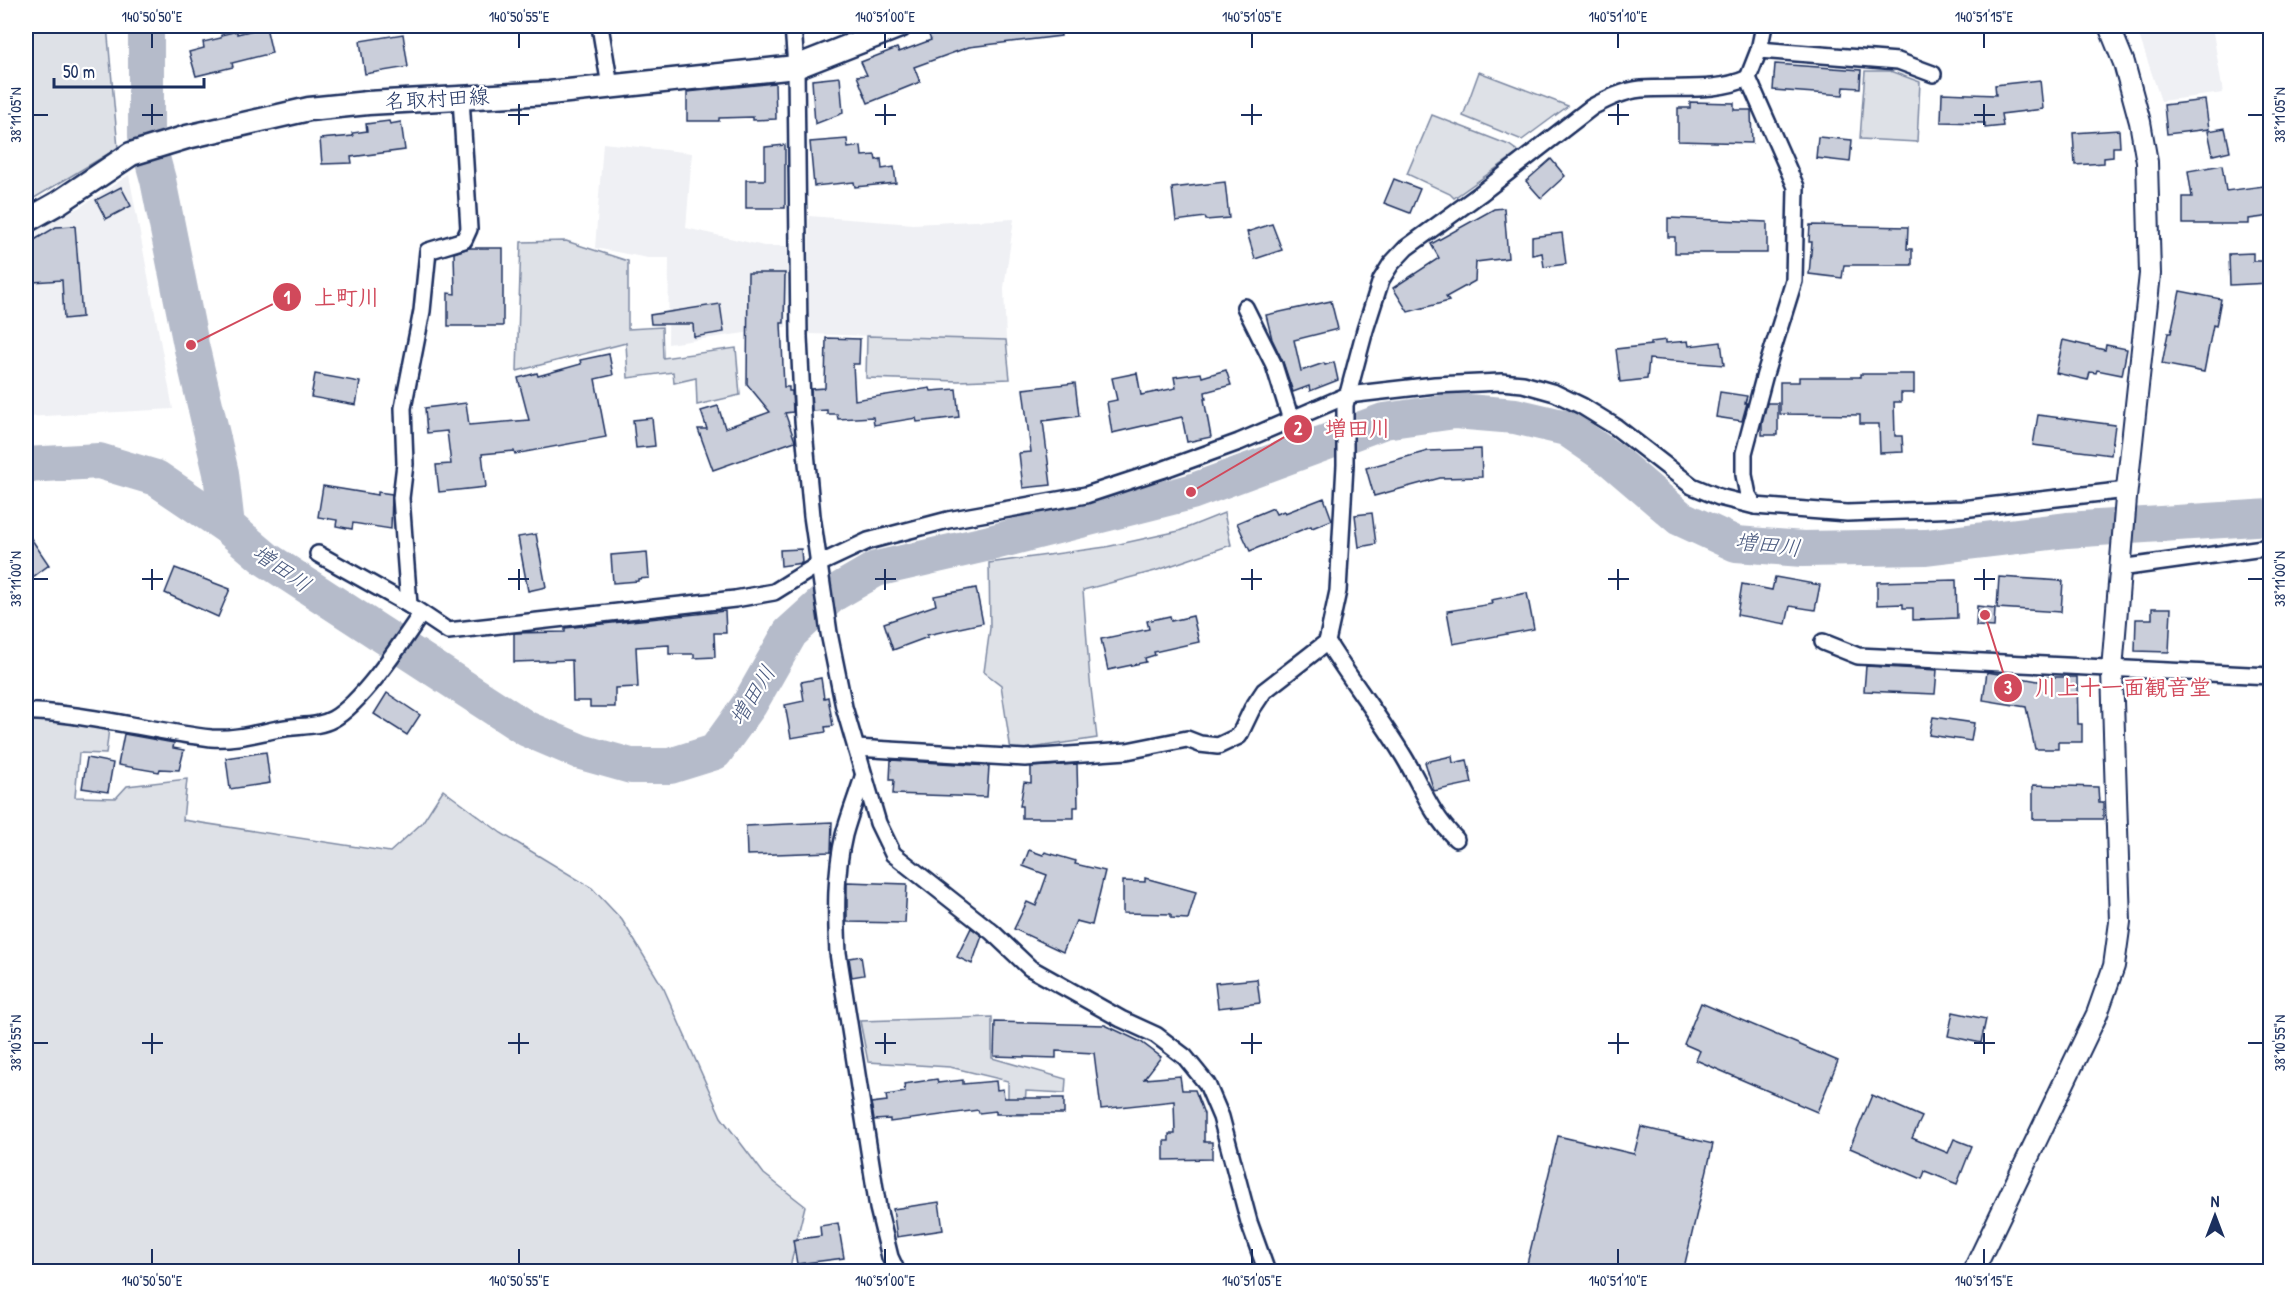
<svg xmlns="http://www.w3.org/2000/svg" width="2296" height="1297" font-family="'Patrick Hand','Klee One',sans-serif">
	<rect width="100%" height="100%" fill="#fff"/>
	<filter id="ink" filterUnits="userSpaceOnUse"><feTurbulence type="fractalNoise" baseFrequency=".0167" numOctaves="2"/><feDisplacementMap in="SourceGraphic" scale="12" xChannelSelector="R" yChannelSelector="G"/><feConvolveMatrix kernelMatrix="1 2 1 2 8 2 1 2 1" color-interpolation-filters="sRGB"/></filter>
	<g filter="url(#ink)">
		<g fill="#eff0f4">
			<path d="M2136 26H2212L2223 93 2161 101Z"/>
			<path d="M603 143 692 153 686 228 764 246H788L786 327 668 344 669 258H648L595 248Z"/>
			<path d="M129 175 173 409 26 417V235L80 207Z"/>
			<path d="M809 216 913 224 1014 219 1004 288 1006 340 809 334Z"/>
		</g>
		<g fill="#dee1e7" stroke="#7c88a2" stroke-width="1.5">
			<path d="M26 26H107L118 148 26 203Z"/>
			<path d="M1865 71H1890L1920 82 1917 142 1860 139Z"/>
			<path d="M1479 72 1568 106 1522 140 1463 116Z"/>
			<path d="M1432 115 1509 145 1519 152 1454 198 1450 194 1407 174Z"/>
			<path d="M566 241 628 261V329L662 327 663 358 736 348 740 395 697 405 696 378 674 383 673 372 628 378 626 343 517 371 521 242Z"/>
			<path d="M867 336 1006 340 1010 379 958 381 866 378Z"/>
			<path d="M1224 513 1231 545 1155 571 1083 590 1090 680 1097 738 1011 751 1001 685 984 672 990 628 989 563 1106 547 1179 531Z"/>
			<path d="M26 715 109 728 106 754 79 753 75 797 116 798 127 786 187 779 183 820 390 852 422 823 443 790 501 833 592 888 622 920 664 989 721 1117 764 1174 805 1206 789 1271H26Z"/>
			<path d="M992 1017V1058L1066 1079 1065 1093 1026 1091 1024 1115H1008V1081L950 1067 868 1062 860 1021Z"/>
		</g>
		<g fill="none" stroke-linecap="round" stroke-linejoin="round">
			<g stroke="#b5bbca" stroke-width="36">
				<path d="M146 26V136L158 180 191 345 221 473 227 526"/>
				<path d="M26 465 99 461 156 478 227 526 266 559 527 729 581 752 631 766H670L715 752 749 705 790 633 833 594 876 569 990 543 1191 492 1384 421 1455 411 1515 416 1566 428 1611 459 1680 518 1736 544 1803 549 1926 547 2067 530 2270 517"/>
			</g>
		</g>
		<g fill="#caceda" stroke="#1b2f5e" stroke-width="1.5">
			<path d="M947 26H1060L1061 36 969 47 914 67 920 82 868 103 857 76 867 75 861 62 897 48 899 52 931 40 928 33Z"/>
			<path d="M266 27 272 53 232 63 233 67 196 76 189 52 204 48 203 42 221 38V35L237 31V34Z"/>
			<path d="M403 34 408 67 365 74 360 41Z"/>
			<path d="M1775 64 1861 70 1860 88 1844 87 1843 95 1773 90Z"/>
			<path d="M840 77 843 113 815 124 812 80Z"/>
			<path d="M2040 80 2043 109 2001 114 2003 126 1985 128V123L1941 122 1942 93 1996 95 1995 85Z"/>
			<path d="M775 83 776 119 753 120V117L719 118V121H687V92Z"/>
			<path d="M2205 100 2209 129 2167 134 2164 105Z"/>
			<path d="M1690 102 1734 103V110H1751L1752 143 1678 141V108H1690Z"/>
			<path d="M389 121 390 124 401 122 405 150 351 157 352 163 322 164 320 139 353 136 352 133 367 131 366 124Z"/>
			<path d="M2225 128 2230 151 2213 155 2208 131Z"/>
			<path d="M2119 130 2120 147H2113V157L2104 158V163L2075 165 2073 133Z"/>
			<path d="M1818 137 1852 140 1850 162 1816 158Z"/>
			<path d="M847 139 848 148 861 146 862 156 875 155 876 160 881 159 882 169 894 167 896 183 855 187 854 182 814 186 810 142Z"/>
			<path d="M785 145V208H746V180H765V147Z"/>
			<path d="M1551 159 1565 176 1541 198 1526 181Z"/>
			<path d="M2222 165 2226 191 2271 185V216L2249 219V224H2183V197H2192L2188 171Z"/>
			<path d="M1394 179 1420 189 1410 213 1384 203Z"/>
			<path d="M1225 182 1229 218 1206 220 1205 217 1176 221 1172 188Z"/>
			<path d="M121 187 131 206 106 219 96 200Z"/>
			<path d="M1504 208 1508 258 1476 262 1475 281 1446 297 1449 301 1408 312 1393 288 1439 258 1431 244 1494 209Z"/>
			<path d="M1668 218 1767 222V253H1675V237H1668Z"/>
			<path d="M1272 224 1282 250 1255 259 1247 232Z"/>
			<path d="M1810 225 1908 227 1907 249H1912V265H1844L1842 278 1809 274 1812 242H1809Z"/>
			<path d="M75 226 82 317 64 319 62 280 33 282 31 242 56 227Z"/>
			<path d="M1562 233 1566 264 1544 267 1542 253 1532 255V237Z"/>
			<path d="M469 248H503V326H448V293L455 294 454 253Z"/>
			<path d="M2253 253V261H2270V283L2230 285 2229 254Z"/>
			<path d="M748 273H785L784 323H781L784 387H789V391H792L793 412 785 413 795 441 713 470 698 429H707L701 411 718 406 725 428 770 412 747 384Z"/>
			<path d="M2180 291 2221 299 2216 326 2213 325 2204 372 2162 364 2168 333H2171Z"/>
			<path d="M1331 301 1338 329 1294 340 1301 371 1324 363 1325 365 1334 362 1338 380 1310 391 1309 386 1293 392 1283 362 1272 339 1266 315Z"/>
			<path d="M720 304 724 332 694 337 693 324H651L650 315Z"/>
			<path d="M826 338 860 339 859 364H853L855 400 930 388 931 391 956 389 959 417 917 422 916 418 874 425 873 417 838 419 837 414H827V410L812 411 811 389 825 388Z"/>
			<path d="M1666 340V343L1688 341 1689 346 1721 342 1724 365 1649 359 1647 379 1620 382 1616 349 1651 345V342Z"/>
			<path d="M2063 340 2105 350 2106 345 2127 349 2122 375 2097 370 2096 373 2090 372 2088 380 2056 373Z"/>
			<path d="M609 354 613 375 595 379 606 437 515 454 514 451 482 454 486 487 439 492 436 465 451 464 447 431 427 433 425 408 466 403 469 425 529 420 518 378 537 373 538 376 581 364 580 360Z"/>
			<path d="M1226 370 1231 385 1205 392 1206 399H1204L1211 437 1187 442 1182 417 1112 433 1107 402 1117 400 1112 378 1137 373 1141 395 1176 388 1174 377 1201 373 1202 377Z"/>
			<path d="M315 374 360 382 356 405 311 397Z"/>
			<path d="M1860 374H1914V393H1901V402H1894L1895 436H1902L1903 452 1880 453 1879 424H1860V415L1780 414V382H1799V377H1860Z"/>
			<path d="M1075 383 1079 416 1043 421 1051 485 1023 488 1019 453 1031 452 1023 389Z"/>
			<path d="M1720 392 1747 396 1745 403H1747L1742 421 1716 417Z"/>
			<path d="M1767 403H1778V435H1762V424Z"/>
			<path d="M2038 415 2115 425 2111 455 2033 445Z"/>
			<path d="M652 418 655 446 636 448 633 420Z"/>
			<path d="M1481 449 1482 477 1440 478 1374 496 1366 468 1428 451Z"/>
			<path d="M323 486 378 495V492L392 494 391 529 353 523 352 529 336 526 337 520 318 517Z"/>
			<path d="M1324 498 1332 520 1312 528 1311 526 1250 551 1237 523 1273 508 1276 514 1284 511 1285 513Z"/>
			<path d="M1372 513 1376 544 1359 547 1355 515Z"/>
			<path d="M26 531 49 565 26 582Z"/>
			<path d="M536 534 546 587 528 591 518 537Z"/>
			<path d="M801 549 802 563 781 566 780 550Z"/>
			<path d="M647 552 649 578 638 579V581L613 583 611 555Z"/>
			<path d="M175 568 230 589 218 617 165 593Z"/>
			<path d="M1775 577 1820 585 1815 610 1790 606 1786 624 1737 615 1742 584 1772 590Z"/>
			<path d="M1999 577 2063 581 2061 612 1997 608Z"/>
			<path d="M1956 580 1957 618 1913 620V608H1903V604L1877 605V582Z"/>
			<path d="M976 588 983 623 927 635 928 637 893 650 884 623 936 605 934 596Z"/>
			<path d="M1527 593 1534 629 1453 644 1447 611 1492 604 1491 600Z"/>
			<path d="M1977 606 1995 608 1994 627 1976 626Z"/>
			<path d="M2152 608H2171L2169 652 2135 651 2136 619H2152Z"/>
			<path d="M725 611 726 633H714L715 657 694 658V654H669V645L636 647 638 687 615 688V707H590V701H573L572 660 514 662V633L565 632V628Z"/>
			<path d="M1170 616 1171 621 1193 616 1199 642 1154 652 1155 655 1145 658 1146 662 1108 670 1101 639 1149 629 1147 621Z"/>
			<path d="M1866 666 1937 670 1935 694 1864 691Z"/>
			<path d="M1987 672 2044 682V677H2077L2078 724H2082V742H2058V749H2035L2026 707 1983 700Z"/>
			<path d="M821 678 824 698 828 697 833 726 825 727 826 732 791 738 785 705 804 701 801 682Z"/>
			<path d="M387 693 420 715 407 735 374 714Z"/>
			<path d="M1933 717 1974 723 1971 741 1929 735Z"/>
			<path d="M124 734 174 743 173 748 184 750 179 770 160 769 159 772 118 765Z"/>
			<path d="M266 752 270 783 230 789 226 758Z"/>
			<path d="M1452 756 1453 763 1467 760 1472 783 1434 791 1425 762Z"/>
			<path d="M87 758 113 763 108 792 82 788Z"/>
			<path d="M891 760 989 766 987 797 893 794 894 780H890Z"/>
			<path d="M1077 764 1078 807H1074V818H1022V806H1020L1024 782 1031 783V767Z"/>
			<path d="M2033 785 2098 787 2099 803H2103V819H2033Z"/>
			<path d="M832 822 831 852 747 855 746 826Z"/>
			<path d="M1029 850 1043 855 1045 852 1076 861 1075 864 1105 871 1092 925 1076 921 1063 952 1014 929 1027 902 1036 906 1047 875 1023 866Z"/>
			<path d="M1145 878 1196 892 1188 919 1171 918V914L1123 913V881L1145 882Z"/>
			<path d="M847 882 907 884 905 923 847 922Z"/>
			<path d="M971 928 982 936 972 964 957 957Z"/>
			<path d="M861 956 864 975 852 977 849 958Z"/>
			<path d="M1257 979 1260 1003 1218 1008 1215 983Z"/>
			<path d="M1701 1003 1838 1061 1817 1112 1696 1060 1700 1051 1684 1044Z"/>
			<path d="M1953 1012 1986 1019 1981 1043 1948 1036Z"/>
			<path d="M995 1022 1105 1025 1141 1042 1161 1057 1144 1079 1180 1076 1182 1090H1195L1204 1114V1142H1212V1159L1164 1160V1141H1169V1134H1175L1174 1101 1101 1109 1094 1053 1056 1051V1058L994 1056Z"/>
			<path d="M937 1079 938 1083 963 1080V1084L996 1081 997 1090 1003 1089 1004 1098H1064V1114H996V1111L979 1113 978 1110 890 1122V1119L874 1120 871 1103 887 1101 886 1095 905 1092 904 1084Z"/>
			<path d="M1872 1095 1922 1117 1912 1138 1948 1153 1954 1139 1972 1146 1957 1184 1925 1171 1922 1179 1850 1148Z"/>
			<path d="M1641 1127 1713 1144 1683 1272H1525L1558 1136 1634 1154Z"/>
			<path d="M939 1202 943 1230 897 1237 893 1209Z"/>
			<path d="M838 1223 844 1258 797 1264 793 1240 821 1236 820 1226Z"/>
		</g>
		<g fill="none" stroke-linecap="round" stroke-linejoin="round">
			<g stroke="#1b2f5e" stroke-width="20">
				<g id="minor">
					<path d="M600 26 610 86"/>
					<path d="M793 26 796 67 799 337 803 420 812 516 829 633 844 707 878 823 893 854 992 932 1030 968 1121 1019 1156 1035 1185 1057 1207 1084 1221 1117 1249 1222 1267 1272"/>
					<path d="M1764 26 1759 50 1748 78 1796 187 1794 281 1765 374 1744 453V475L1748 495 1755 506 1847 513 1962 509 2127 490"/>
					<path d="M1759 50 1898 61 1933 74"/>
					<path d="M461 98 469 229 464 240 428 251 422 311 403 408 405 464 401 498 409 605 448 631 735 599 774 592 819 564 868 541 948 520 1086 495 1162 470 1239 442 1348 395 1435 385 1501 382 1523 384 1555 393 1582 406 1616 427 1692 486 1719 497 1755 506"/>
					<path d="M1245 307 1274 365 1291 420"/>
					<path d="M318 554 409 605"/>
					<path d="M2120 568 2270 547"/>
					<path d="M1327 642C1351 681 1380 717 1404 757 1422 787 1430 813 1456 839"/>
					<path d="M1823 642 1858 656 2270 676"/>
					<path d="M26 712C42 711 59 714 76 716 121 722 166 733 211 738 235 740 257 733 279 729 297 725 317 728 333 719 362 703 402 642 421 614"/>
					<path d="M856 748 1025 758 1127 751 1187 739 1200 744 1218 746 1239 736 1252 709 1264 691 1327 642 1338 591 1345 465V405L1365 330 1381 280 1391 264 1406 248 1480 194 1592 107C1607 99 1623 91 1641 89 1677 86 1715 93 1748 78"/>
					<path d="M863 777C857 796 849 816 844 835 835 873 836 914 838 953L878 1208 890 1257 897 1272"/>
				</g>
			</g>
			<g stroke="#1b2f5e" stroke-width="24">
				<path id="tertiary" d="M1973 1272 2097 1014 2114 966 2120 922 2112 670 2126 498 2150 274 2147 162 2140 122 2124 63 2109 26"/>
			</g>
			<g stroke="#1b2f5e" stroke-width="27">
				<path id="secondary" d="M26 221 58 203 131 154 187 137 309 109 368 103 549 93 796 67 900 26"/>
			</g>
			<use href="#minor" stroke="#fff" stroke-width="15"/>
			<use href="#tertiary" stroke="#fff" stroke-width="20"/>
			<use href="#secondary" stroke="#fff" stroke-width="22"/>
		</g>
	</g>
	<path fill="none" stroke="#1b2f5e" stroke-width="2" d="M152 33V48M519 33V48M885 33V48M1252 33V48M1618 33V48M1984 33V48M152 104V125M519 104V125M885 104V125M1252 104V125M1618 104V125M1984 104V125M33 115H48M142 115H163M508 115H529M875 115H896M1241 115H1262M1608 115H1629M1974 115H1995M2248 115H2263M152 569V590M519 569V590M885 569V590M1252 569V590M1618 569V590M1984 569V590M33 579H48M142 579H163M508 579H529M875 579H896M1241 579H1262M1608 579H1629M1974 579H1995M2248 579H2263M152 1033V1054M519 1033V1054M885 1033V1054M1252 1033V1054M1618 1033V1054M1984 1033V1054M33 1043H48M142 1043H163M508 1043H529M875 1043H896M1241 1043H1262M1608 1043H1629M1974 1043H1995M2248 1043H2263M152 1249V1264M519 1249V1264M885 1249V1264M1252 1249V1264M1618 1249V1264M1984 1249V1264"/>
	<g text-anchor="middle" stroke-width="4.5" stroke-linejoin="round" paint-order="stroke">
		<g font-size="21" fill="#1b2f5e" stroke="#fff">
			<text transform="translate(437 99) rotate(-3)" y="7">名取村田線</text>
		</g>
		<g font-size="22" font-style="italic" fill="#49597e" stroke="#fff">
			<text transform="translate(1768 544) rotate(7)" y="8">増田川</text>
			<text transform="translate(282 568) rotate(35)" y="8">増田川</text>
			<text transform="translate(752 695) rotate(-58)" y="8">増田川</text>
		</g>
	</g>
	<path fill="none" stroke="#d1495b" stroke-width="2" d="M191 345L287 297M1191 492L1298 429M1985 615L2008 688"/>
	<g fill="#d1495b" stroke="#fff" stroke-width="2">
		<circle cx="191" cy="345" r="6"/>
		<circle cx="1191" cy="492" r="6"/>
		<circle cx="1985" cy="615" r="6"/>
		<circle cx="287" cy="297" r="15"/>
		<circle cx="1298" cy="429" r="15"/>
		<circle cx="2008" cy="688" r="15"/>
	</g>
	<g font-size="18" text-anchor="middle" font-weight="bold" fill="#fff">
		<text x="287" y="304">1</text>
		<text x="1298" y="435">2</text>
		<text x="2008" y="694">3</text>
	</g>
	<g font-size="22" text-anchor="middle" font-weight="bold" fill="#d1495b" stroke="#fff" stroke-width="4.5" stroke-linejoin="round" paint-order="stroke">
		<text x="347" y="305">上町川</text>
		<text x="1358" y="436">増田川</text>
		<text x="2123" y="695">川上十一面観音堂</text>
	</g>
	<rect width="2296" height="1297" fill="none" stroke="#fff" stroke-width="66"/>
	<g transform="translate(2215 1216)" stroke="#ffffff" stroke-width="4.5" paint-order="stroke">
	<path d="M0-4.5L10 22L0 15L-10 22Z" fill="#1b2f5e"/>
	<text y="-9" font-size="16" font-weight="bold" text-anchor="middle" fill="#1b2f5e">N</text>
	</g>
	<path d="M54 78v9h150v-9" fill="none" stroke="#1b2f5e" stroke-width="3"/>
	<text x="63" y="78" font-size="18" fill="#1b2f5e" stroke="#ffffff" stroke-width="4.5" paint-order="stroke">50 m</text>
	<rect x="33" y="33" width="2230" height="1231" fill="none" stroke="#1b2f5e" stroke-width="2"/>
	<g font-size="15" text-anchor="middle" fill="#1b2f5e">
		<text x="152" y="22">140°50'50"E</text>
		<text x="519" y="22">140°50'55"E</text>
		<text x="885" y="22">140°51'00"E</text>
		<text x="1252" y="22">140°51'05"E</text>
		<text x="1618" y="22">140°51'10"E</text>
		<text x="1984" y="22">140°51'15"E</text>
		<text transform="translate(16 115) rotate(-90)" y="5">38°11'05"N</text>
		<text transform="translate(2280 115) rotate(-90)" y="5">38°11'05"N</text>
		<text transform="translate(16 579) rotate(-90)" y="5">38°11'00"N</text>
		<text transform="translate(2280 579) rotate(-90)" y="5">38°11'00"N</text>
		<text transform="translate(16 1043) rotate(-90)" y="5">38°10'55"N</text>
		<text transform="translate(2280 1043) rotate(-90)" y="5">38°10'55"N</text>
		<text x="152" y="1286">140°50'50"E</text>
		<text x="519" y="1286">140°50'55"E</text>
		<text x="885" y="1286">140°51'00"E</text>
		<text x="1252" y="1286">140°51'05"E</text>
		<text x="1618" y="1286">140°51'10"E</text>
		<text x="1984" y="1286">140°51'15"E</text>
	</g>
</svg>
